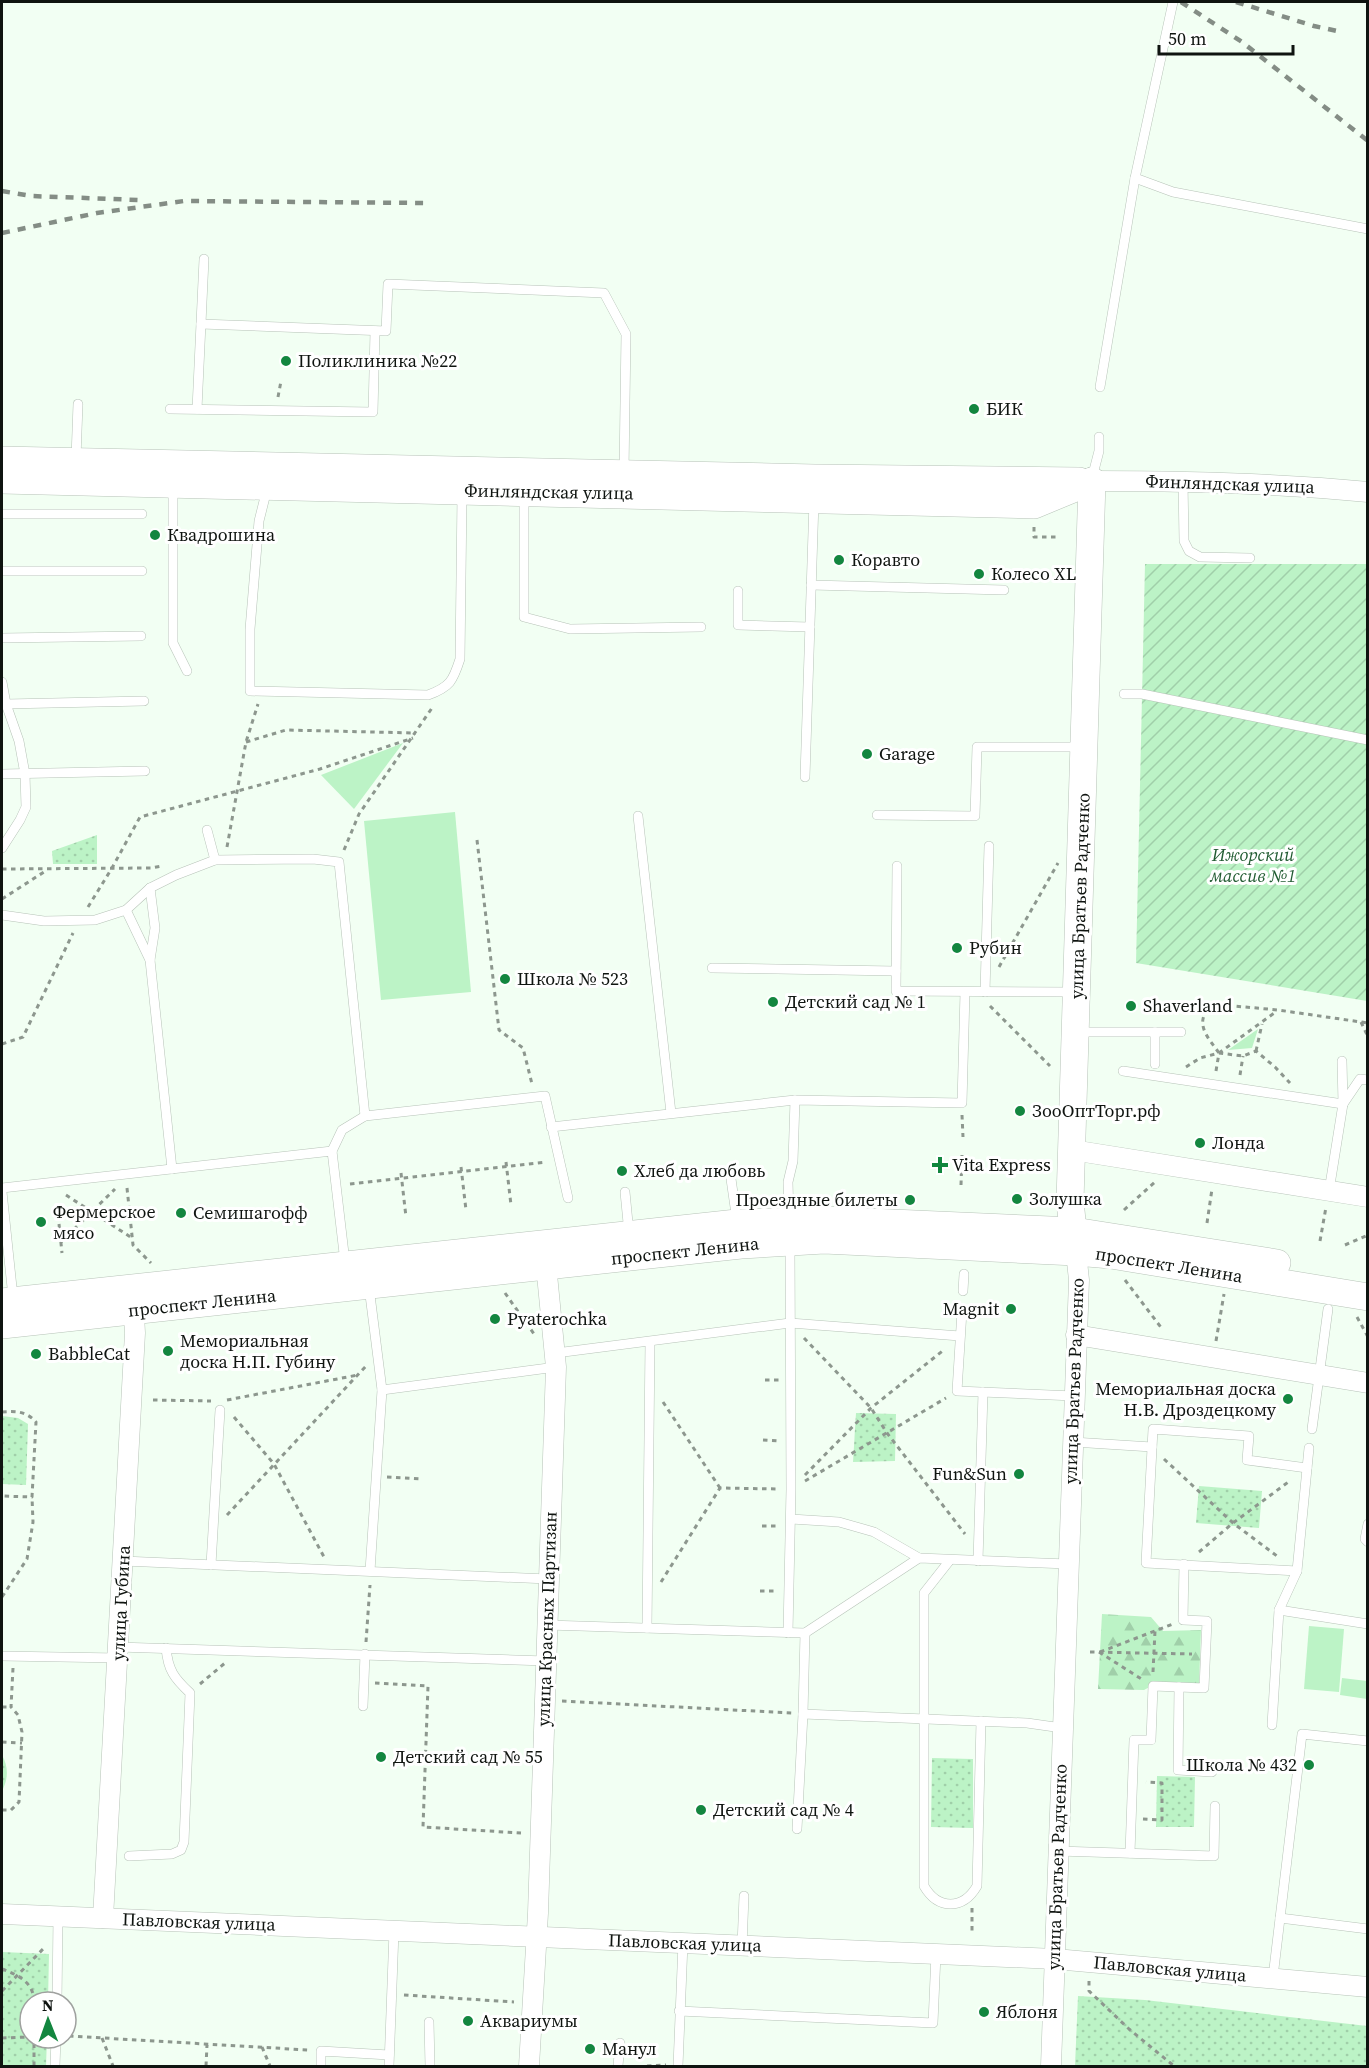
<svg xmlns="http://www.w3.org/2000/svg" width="1369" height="2068" font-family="'Source Serif 4',serif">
	<defs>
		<pattern id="forest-firs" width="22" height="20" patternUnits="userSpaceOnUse" patternTransform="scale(1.5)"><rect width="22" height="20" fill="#bcf3c6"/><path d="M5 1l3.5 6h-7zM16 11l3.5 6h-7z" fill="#a0cfa9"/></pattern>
		<pattern id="park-dots" width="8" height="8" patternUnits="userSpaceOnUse" patternTransform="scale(1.5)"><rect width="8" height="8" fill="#bcf3c6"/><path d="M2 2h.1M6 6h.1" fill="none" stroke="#a0cfa9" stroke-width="1.8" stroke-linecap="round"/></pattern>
		<pattern id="garden-furrows" width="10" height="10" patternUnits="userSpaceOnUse" patternTransform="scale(1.5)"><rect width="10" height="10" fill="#bcf3c6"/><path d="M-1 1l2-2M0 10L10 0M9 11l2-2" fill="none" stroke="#a0cfa9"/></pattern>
	</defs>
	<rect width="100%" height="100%" fill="#f2fff3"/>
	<g fill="#bcf3c6">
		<path d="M403 743 354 809 321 775Z"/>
		<path d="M455 812 471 992 381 1000 364 821Z"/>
		<path d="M1258 1029 1252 1048 1228 1050Z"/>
		<path d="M1309 1626 1344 1629 1339 1692 1304 1689Z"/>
		<path d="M1342 1678 1367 1681V1699L1340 1695Z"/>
	</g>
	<path fill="url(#forest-firs)" d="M1102 1614 1151 1617 1163 1631 1201 1630 1199 1685 1157 1683 1144 1690 1098 1689Z"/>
	<g fill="url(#park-dots)">
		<path d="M97 835V864H53L52 851Z"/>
		<path d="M856 1413 896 1414 895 1461 853 1462Z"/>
		<path d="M2 1416 18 1418 28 1424 26 1485 2 1484Z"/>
		<path d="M1199 1486 1262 1491 1259 1528 1196 1523Z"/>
		<path d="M2 1755C9 1768 8 1779 2 1791Z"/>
		<path d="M932 1758 973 1759V1828L931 1827Z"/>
		<path d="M1157 1776 1195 1777 1194 1827H1156Z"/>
		<path d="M2 1952 49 1954 48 2002H30V2038H47L46 2066H2Z"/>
		<path d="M1078 1996 1145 2000 1367 2026V2066H1075Z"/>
	</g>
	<path fill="url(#garden-furrows)" d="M1145 564H1367V1001L1136 963Z"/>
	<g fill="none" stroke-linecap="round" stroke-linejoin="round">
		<g stroke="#b7c3b8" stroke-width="10">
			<g id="lane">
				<path d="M1173 2 1135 178 1173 192 1368 229"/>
				<path d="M201 324 386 331 388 284 604 293 626 334 624 471"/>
				<path d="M1100 387 1135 178"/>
				<path d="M170 409 373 412 375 331"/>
				<path d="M197 409 204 259"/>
				<path d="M76 458 78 404"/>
				<path d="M1092 478 1099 451V437"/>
				<path d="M1183 481 1184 541 1189 551 1200 557 1250 558"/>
				<path d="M173 485V643L187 671"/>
				<path d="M267 489 259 521 250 629V691L428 695C450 687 453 681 460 659L462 495"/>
				<path d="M524 494V617L570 629 701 627"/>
				<path d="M2 514H142"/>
				<path d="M2 571H142"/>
				<path d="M811 585 1004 590"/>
				<path d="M738 591V625L810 627"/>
				<path d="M2 638 141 636"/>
				<path d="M2 682 6 704 19 741 25 774 26 807 20 820 2 848"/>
				<path d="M1124 694H1142L1368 740"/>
				<path d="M6 704 144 701"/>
				<path d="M2 774 145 771"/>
				<path d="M805 777 814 501"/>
				<path d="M877 815 975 816 977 747H1080"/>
				<path d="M638 816 671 1113"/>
				<path d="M207 830 215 860"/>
				<path d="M897 866 896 991 1075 992"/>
				<path d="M126 910 150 960 172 1169"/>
				<path d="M2 915 44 921 95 920 126 910 150 888 176 875 215 860 313 859 339 862 365 1116"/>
				<path d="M150 960 155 928 150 888"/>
				<path d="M712 968 896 971"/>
				<path d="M985 992 989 846"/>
				<path d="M1078 1032H1181"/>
				<path d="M1155 1064V1032"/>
				<path d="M1123 1071 1343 1104"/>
				<path d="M1343 1104 1360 1079 1368 1080"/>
				<path d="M551 1127 795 1100 962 1103 965 992"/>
				<path d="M332 1151 342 1130 365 1116 545 1096 568 1198"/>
				<path d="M731 1179 737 1221"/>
				<path d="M2 1188 332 1151 345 1262"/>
				<path d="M1329 1191 1343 1104 1342 1061"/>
				<path d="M2 1192 13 1297"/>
				<path d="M625 1192 629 1233"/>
				<path d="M789 1218 788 1182 793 1161 795 1100"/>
				<path d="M369 1287 382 1390 370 1571"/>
				<path d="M963 1291 964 1274"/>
				<path d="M962 1311 957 1391 1074 1396"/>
				<path d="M556 1353 790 1323 960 1336"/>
				<path d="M382 1390 556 1367"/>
				<path d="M1312 1429 1328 1309"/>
				<path d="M1073 1442 1152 1447"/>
				<path d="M791 1519 839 1522 874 1532 919 1558"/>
				<path d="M1368 1524 1365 1539 1368 1542"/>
				<path d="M950 1560 924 1593V1886C938 1910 963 1910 977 1886L981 1721"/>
				<path d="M123 1561 548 1579"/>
				<path d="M978 1561 983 1392"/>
				<path d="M211 1565 220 1410"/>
				<path d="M1297 1571 1146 1563 1153 1429 1249 1436 1247 1460 1307 1468"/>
				<path d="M1279 1610 1368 1624"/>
				<path d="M547 1625 805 1633 919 1558 1068 1564"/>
				<path d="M647 1628 650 1342"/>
				<path d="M788 1633 791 1489 790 1246"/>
				<path d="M805 1633 803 1714 1027 1723 1062 1728"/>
				<path d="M118 1647 546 1661"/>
				<path d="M2 1656 118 1658"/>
				<path d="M1179 1687 1178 1770 1212 1772"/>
				<path d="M363 1706 365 1654"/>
				<path d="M1272 1725 1279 1610 1297 1571 1309 1448"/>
				<path d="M797 1829 803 1714"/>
				<path d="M1058 1851 1214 1856 1215 1806"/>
				<path d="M1130 1853 1134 1740H1151L1153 1686 1204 1688 1207 1621 1183 1620 1184 1564"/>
				<path d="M129 1856 172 1854 181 1850 184 1842 190 1693C174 1678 168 1670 166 1648"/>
				<path d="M1280 1918 1368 1929"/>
				<path d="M742 1946 744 1896"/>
				<path d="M1273 1977 1302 1734 1368 1741"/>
				<path d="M57 2002 58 1916"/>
				<path d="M679 2011 933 2023 936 1954"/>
				<path d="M429 2022 430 2066"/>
				<path d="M55 2066 56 2038"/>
				<path d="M321 2066V2051L389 2055"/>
				<path d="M389 2066 394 1931"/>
				<path d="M618 2066 620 2043"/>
				<path d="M678 2066 683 1943"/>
			</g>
		</g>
		<g stroke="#b7c3b8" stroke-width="21">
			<g id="street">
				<path d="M1092 481C1184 481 1276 483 1368 492"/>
				<path d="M1072 1150 1368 1197"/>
				<path d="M1076 1335 1368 1383"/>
				<path d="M2 1914 1055 1959 1368 1987"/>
				<path d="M103 1918 135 1333 133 1297"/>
				<path d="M529 2066 538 1913 556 1367 545 1254"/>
				<path d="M1051 2066 1079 1280 1076 1252"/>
			</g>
		</g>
		<g stroke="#b7c3b8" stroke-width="28">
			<g id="secondary">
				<path d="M2 460 815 478 1079 481"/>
				<path d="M2 480 1034 505 1092 481"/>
				<path d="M1075 1250 1070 1201 1092 481"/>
				<path d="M2 1302 737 1223 824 1220 1074 1231 1277 1263"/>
				<path d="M2 1325 741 1245 824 1240 1076 1252 1111 1255 1368 1297"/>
			</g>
		</g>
		<g stroke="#8d978e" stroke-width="3" stroke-dasharray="4.5 4.5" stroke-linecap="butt">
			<path d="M278 397 281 381"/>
			<path d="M1034 527V537H1059"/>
			<path d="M246 742 286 730 416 733"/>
			<path d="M477 840 499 1030 523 1048 532 1084"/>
			<path d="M227 847 246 742 258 704"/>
			<path d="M344 850 359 814 432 708"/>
			<path d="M2 869 151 868 162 866"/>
			<path d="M2 899 47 870"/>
			<path d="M88 907 112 868 140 817 320 769 413 738"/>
			<path d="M999 967 1058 863"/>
			<path d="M990 1006 1050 1066"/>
			<path d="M1361 1022 1368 1037"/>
			<path d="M2 1044 23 1037 73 933"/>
			<path d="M1256 1051 1262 1024"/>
			<path d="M1219 1053C1207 1036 1193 1023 1212 1004L1278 1010 1368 1023"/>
			<path d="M1186 1067 1200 1058 1219 1053 1243 1056 1256 1051 1275 1067 1290 1083"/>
			<path d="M1216 1071 1219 1053 1277 1011"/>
			<path d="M1240 1075 1243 1056"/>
			<path d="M962 1115 963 1137"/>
			<path d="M506 1162 511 1205"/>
			<path d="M461 1167 466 1210"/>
			<path d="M401 1173 406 1217"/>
			<path d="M350 1184 546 1162"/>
			<path d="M961 1185 962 1155"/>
			<path d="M127 1188 133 1245 151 1263"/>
			<path d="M66 1195 132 1238"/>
			<path d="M1124 1210 1156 1181"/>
			<path d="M1207 1223 1212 1189"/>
			<path d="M59 1224 62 1253"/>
			<path d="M1320 1241 1326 1207"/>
			<path d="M61 1242 115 1189"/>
			<path d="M1345 1245 1368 1235"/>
			<path d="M1125 1280 1163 1330"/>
			<path d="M505 1293 534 1334"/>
			<path d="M1357 1317 1368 1337"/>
			<path d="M804 1338 871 1408 887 1433 965 1534"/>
			<path d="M1216 1341 1224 1294"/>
			<path d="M765 1380H779"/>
			<path d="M153 1400 211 1401"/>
			<path d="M227 1400 358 1375"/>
			<path d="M663 1402 720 1488"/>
			<path d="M2 1412C16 1411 26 1411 36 1422L32 1497 2 1496"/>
			<path d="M234 1417 274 1464 324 1557"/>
			<path d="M763 1440 779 1441"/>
			<path d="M1164 1459 1233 1523 1277 1556"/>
			<path d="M805 1475 871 1408 945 1349"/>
			<path d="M387 1477 422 1479"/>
			<path d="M805 1481 946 1398"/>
			<path d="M227 1515 366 1366"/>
			<path d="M762 1526H779"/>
			<path d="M1199 1552 1233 1523 1291 1480"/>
			<path d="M661 1582 720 1488 779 1489"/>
			<path d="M760 1591H776"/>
			<path d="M2 1597 27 1559 33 1522 32 1497"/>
			<path d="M366 1642 370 1585"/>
			<path d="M1090 1652 1192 1654"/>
			<path d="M1099 1652 1143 1680"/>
			<path d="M1100 1652 1173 1624"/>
			<path d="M1153 1672 1155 1631"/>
			<path d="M375 1683 428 1686 423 1827 521 1833"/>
			<path d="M200 1684 225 1663"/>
			<path d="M562 1701 792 1713"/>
			<path d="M2 1707H11"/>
			<path d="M2 1742 22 1743"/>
			<path d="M2 1810H11L19 1802 22 1732 18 1715 11 1707 13 1668"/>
			<path d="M1143 1819 1162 1820V1783L1146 1782"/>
			<path d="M972 1908V1934"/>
			<path d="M2 1969C18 1975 34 1982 34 2002"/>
			<path d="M1089 1981V1991L1129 2029 1174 2066"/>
			<path d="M2 1991 45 1947"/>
			<path d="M404 1995 514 2002"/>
			<path d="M997 2017H1026"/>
			<path d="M69 2036 308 2050"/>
			<path d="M2 2038 30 2037"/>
			<path d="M102 2038 113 2066"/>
			<path d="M262 2047 270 2066"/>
			<path d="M34 2066V2038"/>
			<path d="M206 2066 207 2045"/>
			<path d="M647 2066 666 2065"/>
		</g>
		<use href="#lane" stroke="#fff" stroke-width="9"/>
		<use href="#street" stroke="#fff" stroke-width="20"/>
		<use href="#secondary" stroke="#fff" stroke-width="27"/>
		<g stroke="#848d85" stroke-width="4.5" stroke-dasharray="8 8" stroke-linecap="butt">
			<path d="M1181 2 1242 42 1368 141"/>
			<path d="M1236 2 1314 26 1342 32"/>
			<path d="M2 191 31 196 139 200"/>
			<path d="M2 233 97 213 184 201 427 203"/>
		</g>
	</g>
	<g fill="#13863f" stroke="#fff" stroke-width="2">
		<circle cx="286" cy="361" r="6"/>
		<circle cx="974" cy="409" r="6"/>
		<circle cx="155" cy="535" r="6"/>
		<circle cx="839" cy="560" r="6"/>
		<circle cx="979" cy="574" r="6"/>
		<circle cx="867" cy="754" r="6"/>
		<circle cx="957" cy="948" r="6"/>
		<circle cx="505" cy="979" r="6"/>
		<circle cx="773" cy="1002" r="6"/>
		<circle cx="1131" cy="1006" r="6"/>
		<circle cx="1020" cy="1111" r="6"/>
		<circle cx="1200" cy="1143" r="6"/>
		<path d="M937 1156h6v6h6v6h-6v6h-6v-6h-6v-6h6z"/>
		<circle cx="622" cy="1171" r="6"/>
		<circle cx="1017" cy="1199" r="6"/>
		<circle cx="910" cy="1200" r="6"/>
		<circle cx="181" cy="1213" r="6"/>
		<circle cx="41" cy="1222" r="6"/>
		<circle cx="1011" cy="1309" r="6"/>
		<circle cx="495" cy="1319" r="6"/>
		<circle cx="168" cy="1351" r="6"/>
		<circle cx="36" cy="1354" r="6"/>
		<circle cx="1288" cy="1399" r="6"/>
		<circle cx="1019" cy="1474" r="6"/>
		<circle cx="381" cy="1757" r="6"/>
		<circle cx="1309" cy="1765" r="6"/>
		<circle cx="701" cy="1810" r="6"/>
		<circle cx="984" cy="2012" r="6"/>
		<circle cx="468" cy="2021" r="6"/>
		<circle cx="590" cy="2049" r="6"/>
	</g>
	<g text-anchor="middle" stroke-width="6" stroke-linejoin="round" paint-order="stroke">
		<g font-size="18" fill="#0f1410" stroke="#fff" text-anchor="start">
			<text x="298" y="367">Поликлиника №22</text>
			<text x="986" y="415">БИК</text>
			<text x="167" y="541">Квадрошина</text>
			<text x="851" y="566">Коравто</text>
			<text x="991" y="580">Колесо XL</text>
			<text x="879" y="760">Garage</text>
			<text x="969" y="954">Рубин</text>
			<text x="517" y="985">Школа № 523</text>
			<text x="785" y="1008">Детский сад № 1</text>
			<text x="1143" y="1012">Shaverland</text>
			<text x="1032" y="1117">ЗооОптТорг.рф</text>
			<text x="1212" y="1149">Лонда</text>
			<text x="952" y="1171">Vita Express</text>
			<text x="634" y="1177">Хлеб да любовь</text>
			<text x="1029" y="1205">Золушка</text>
			<text x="898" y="1206" text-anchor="end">Проездные билеты</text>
			<text x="53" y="1218">Фермерское<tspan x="53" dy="21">мясо</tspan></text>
			<text x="193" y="1219">Семишагофф</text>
			<text x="999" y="1315" text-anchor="end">Magnit</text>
			<text x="507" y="1325">Pyaterochka</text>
			<text x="180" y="1347">Мемориальная<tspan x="180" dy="21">доска Н.П. Губину</tspan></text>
			<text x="48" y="1360">BabbleCat</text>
			<text x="1276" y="1395" text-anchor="end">Мемориальная доска<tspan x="1276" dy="21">Н.В. Дроздецкому</tspan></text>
			<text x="1007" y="1480" text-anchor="end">Fun&amp;Sun</text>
			<text x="393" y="1763">Детский сад № 55</text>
			<text x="1297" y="1771" text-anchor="end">Школа № 432</text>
			<text x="713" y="1816">Детский сад № 4</text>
			<text x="996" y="2018">Яблоня</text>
			<text x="480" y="2027">Аквариумы</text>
			<text x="602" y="2055">Манул</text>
		</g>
		<g font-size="18" fill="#0f1410" stroke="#fff">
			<text transform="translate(1230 484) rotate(2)" y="6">Финляндская улица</text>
			<text transform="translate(549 492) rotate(1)" y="6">Финляндская улица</text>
			<text transform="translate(1080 896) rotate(-88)" y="6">улица Братьев Радченко</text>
			<text transform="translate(685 1251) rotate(-6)" y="6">проспект Ленина</text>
			<text transform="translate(1169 1265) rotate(9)" y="6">проспект Ленина</text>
			<text transform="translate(202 1303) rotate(-6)" y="6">проспект Ленина</text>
			<text transform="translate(1074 1381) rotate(-88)" y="6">улица Братьев Радченко</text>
			<text transform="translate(121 1603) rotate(-87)" y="6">улица Губина</text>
			<text transform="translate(547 1619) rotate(-88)" y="6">улица Красных Партизан</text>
			<text transform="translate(1057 1867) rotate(-88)" y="6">улица Братьев Радченко</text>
			<text transform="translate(199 1922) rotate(2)" y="6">Павловская улица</text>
			<text transform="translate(685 1943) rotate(2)" y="6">Павловская улица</text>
			<text transform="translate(1170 1969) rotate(5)" y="6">Павловская улица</text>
		</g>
		<g font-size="18" font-style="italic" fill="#225c32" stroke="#fff">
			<text x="1253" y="861">Ижорский<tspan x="1253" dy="21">массив №1</tspan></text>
		</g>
	</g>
	<rect width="1369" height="2068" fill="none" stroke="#0f1410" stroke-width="6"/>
	<g transform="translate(48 2020) rotate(359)"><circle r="28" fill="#ffffff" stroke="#9fa19f" stroke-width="1.5"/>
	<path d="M0-4.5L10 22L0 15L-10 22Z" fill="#13863f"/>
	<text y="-9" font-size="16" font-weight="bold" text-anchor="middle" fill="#0f1410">N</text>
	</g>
	<path d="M1159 45v9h134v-9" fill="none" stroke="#0f1410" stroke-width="3"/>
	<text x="1168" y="45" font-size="18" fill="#0f1410" stroke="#ffffff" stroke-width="4.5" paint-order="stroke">50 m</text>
</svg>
